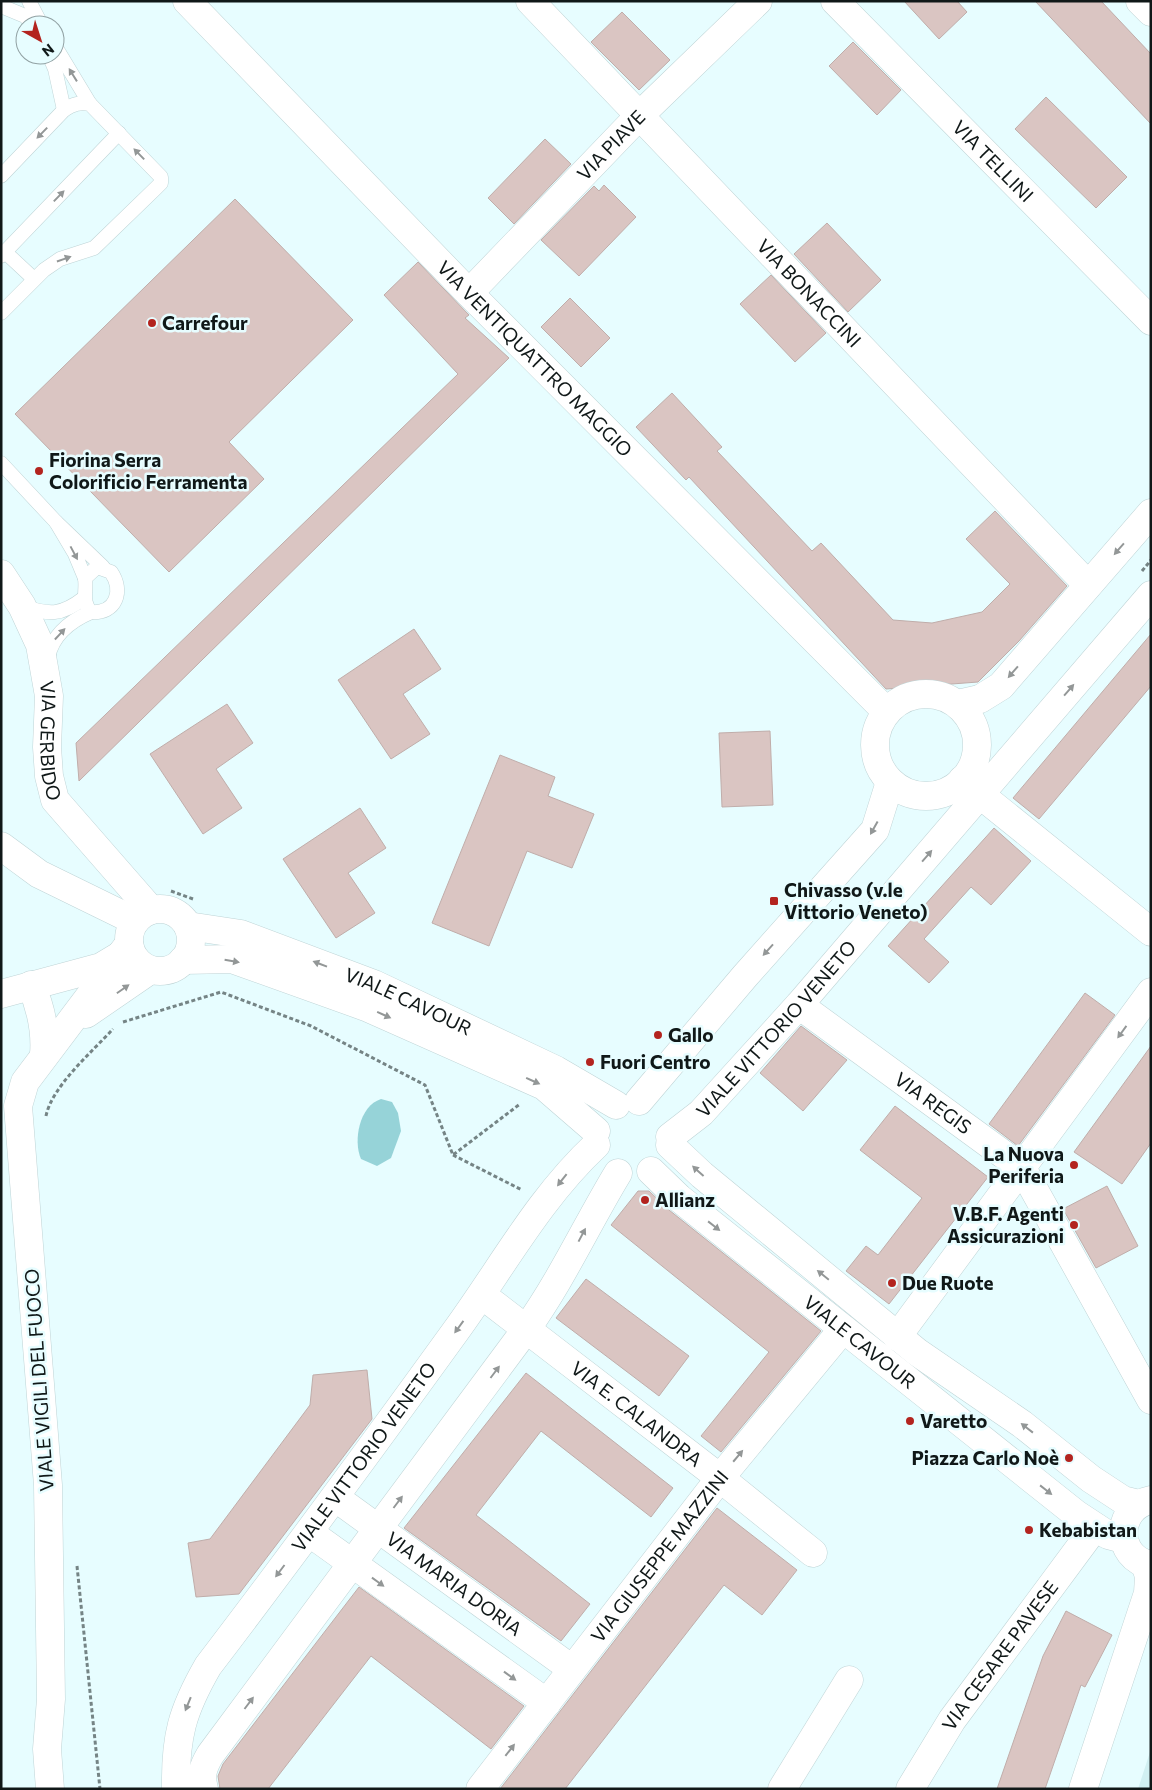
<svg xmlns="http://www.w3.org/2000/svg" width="1152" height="1790" font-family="Commissioner,sans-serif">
	<rect width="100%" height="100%" fill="#e7fdff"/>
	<path fill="#d1f0f2" d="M1151 1749V1789H1138Z"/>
	<path fill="#96d3d8" d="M381 1099 392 1102 398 1113 401 1131 391 1158 377 1166 361 1159C353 1141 359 1106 381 1099Z"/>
	<g fill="#dac5c2" stroke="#c0adaa">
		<path d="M904 1H957L967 12 939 39Z"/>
		<path d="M1035 1H1101L1151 54V124Z"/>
		<path d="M622 12 670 60 639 90 591 42Z"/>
		<path d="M853 42 901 90 877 115 829 66Z"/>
		<path d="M1046 97 1127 177 1096 208 1015 129Z"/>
		<path d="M545 139 571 164 514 224 488 198Z"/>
		<path d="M604 185 636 217 579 276 541 240 594 186 599 191Z"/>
		<path d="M235 199 353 320 229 442 264 479 169 572 15 414Z"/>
		<path d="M827 223 881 280 848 312 794 254Z"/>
		<path d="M418 262 469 315 465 318 509 358 79 781 76 743 458 374 384 295Z"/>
		<path d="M771 275 826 333 795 362 740 304Z"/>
		<path d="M570 298 610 338 581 367 541 327Z"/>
		<path d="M672 393 722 447 717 451 812 551 821 543 893 620 932 623 982 612 1010 584 966 539 995 511 1067 586 1019 641 978 682 886 689 689 477 686 480 636 427Z"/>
		<path d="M414 629 441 669 403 694 430 734 391 759 338 680Z"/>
		<path d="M1151 634V686L1039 819 1013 798Z"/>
		<path d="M227 704 253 743 216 769 242 808 203 834 150 754Z"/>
		<path d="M770 731 773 805 722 807 719 733Z"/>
		<path d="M500 755 555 777 548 796 594 814 572 868 527 851 489 946 432 923Z"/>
		<path d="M360 808 386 848 348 873 375 913 336 938 283 859Z"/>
		<path d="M994 828 1031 861 991 905 971 887 924 939 949 962 929 983 888 946Z"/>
		<path d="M1085 993 1115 1015 1018 1146 989 1124Z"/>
		<path d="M801 1026 847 1060 803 1111 760 1073Z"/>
		<path d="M1151 1046V1143L1122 1184 1074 1152Z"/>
		<path d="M895 1106 988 1177 889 1304 846 1271 866 1246 878 1255 922 1198 860 1150Z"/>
		<path d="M1107 1186 1138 1246 1096 1268 1063 1209Z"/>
		<path d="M638 1191H649L669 1210 821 1331 721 1452 701 1436 769 1352 611 1225Z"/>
		<path d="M586 1279 689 1356 659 1396 556 1318Z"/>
		<path d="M367 1370 372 1419 239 1594 196 1597 188 1543 210 1539 310 1405 313 1375Z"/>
		<path d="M526 1373 673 1488 651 1517 541 1431 476 1515 590 1604 561 1641 404 1528Z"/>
		<path d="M717 1508 797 1570 762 1615 724 1585 565 1789H500Z"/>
		<path d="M359 1587 524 1706 491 1749 371 1656 268 1789H220L218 1776 223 1764Z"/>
		<path d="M1066 1611 1112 1635 1085 1687 1081 1685 1045 1789H997L1043 1656Z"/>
	</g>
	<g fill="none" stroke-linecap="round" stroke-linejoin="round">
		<g stroke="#bfd4d6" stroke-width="15">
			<g id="lane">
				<path d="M29 1 41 24"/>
				<path d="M1 6 25 16 33 25"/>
				<path d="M55 46 90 104"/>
				<path d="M49 55 55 69 64 110"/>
				<path d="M1 176 64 110C73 104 80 102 90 104L161 177V183L156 188 94 248 60 259 44 270 1 313"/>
				<path d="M5 252 34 279"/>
				<path d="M1 256 119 133"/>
				<path d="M1 463 56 522"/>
				<path d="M97 567 111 572C124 591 116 614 91 612 81 601 87 592 85 578Z"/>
				<path d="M85 578 75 554 56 522 103 567"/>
				<path d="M22 606C49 615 61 616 84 598"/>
				<path d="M48 657C53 634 70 621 91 612"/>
			</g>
		</g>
		<g stroke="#bfd4d6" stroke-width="29">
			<g id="street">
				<path id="s1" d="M187 1 469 293 886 711"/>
				<path id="s2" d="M530 1 1088 585"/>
				<path id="s3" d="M835 1 1151 321"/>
				<path d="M1140 1 1151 12"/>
				<path id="s4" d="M469 293 639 116 758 1"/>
				<path d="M962 780 1151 932"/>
				<path d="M1 846 39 874 135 921"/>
				<path d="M31 985C41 1008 46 1030 44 1055"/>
				<path d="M1 994 101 967 121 955"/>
				<path id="s5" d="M799 1005 1022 1168 1151 1400"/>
				<path id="s6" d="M482 1295 720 1478 813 1553"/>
				<path d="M897 1337 1151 992"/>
				<path id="s7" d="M336 1498 572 1669"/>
				<path d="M310 1533 547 1703"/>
				<path id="s8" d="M480 1789 720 1478 843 1329"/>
				<path d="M782 1789 849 1680"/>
				<path id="s9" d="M910 1789 952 1720 1095 1527"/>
			</g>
		</g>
		<g stroke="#bfd4d6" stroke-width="29">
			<g id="secondary">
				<circle cx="926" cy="745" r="51"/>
				<path d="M958 704 980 699 1001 686 1151 513"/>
				<path id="s10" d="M188 926 241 934 374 984 556 1070 616 1105"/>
				<path d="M183 960 232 959 366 1007 544 1086 596 1131"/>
				<path d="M639 1101 745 976 875 830 890 782"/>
				<path id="s11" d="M670 1137 701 1113 799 1005 1151 595"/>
				<path d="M670 1145 702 1175 917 1352 1022 1424 1091 1479 1123 1500 1139 1504"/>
				<path id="s12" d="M651 1171 679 1198 1076 1514 1108 1535 1123 1539"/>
				<path id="s13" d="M176 1789C175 1737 182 1711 208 1666 292 1556 374 1444 455 1332 501 1269 539 1198 596 1145"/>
				<path d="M204 1789C200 1775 203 1767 210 1755L527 1328C562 1279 587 1224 618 1173"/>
			</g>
		</g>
		<g stroke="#bfd4d6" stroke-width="29">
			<g id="primary">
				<path id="s14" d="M1 574 22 606 40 645 49 696 47 747 49 776 55 800 151 910"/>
				<circle cx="160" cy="940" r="31"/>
				<path d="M86 1014 150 970"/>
				<path d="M1151 1500C1115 1507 1114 1558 1151 1565"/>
				<path d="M50 1789 47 1749 51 1699 48 1485 18 1106 25 1082 129 944"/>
				<path d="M1083 1789 1148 1593 1149 1576 1145 1564"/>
			</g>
		</g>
		<g stroke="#758485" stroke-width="3" stroke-dasharray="4 2.5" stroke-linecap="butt">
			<path d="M1142 571 1151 560"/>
			<path d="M171 891 193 899"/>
			<path d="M123 1022 221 992 311 1026 425 1085 453 1155 520 1104"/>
			<path d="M46 1116C52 1086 92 1052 113 1029"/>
			<path d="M453 1155 522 1190"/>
			<path d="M77 1566 100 1789"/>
		</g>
		<use href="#lane" stroke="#fff" stroke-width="14"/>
		<use href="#street" stroke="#fff" stroke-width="28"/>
		<use href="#secondary" stroke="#fff" stroke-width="28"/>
		<use href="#primary" stroke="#fff" stroke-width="28"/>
	</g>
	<defs><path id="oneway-solid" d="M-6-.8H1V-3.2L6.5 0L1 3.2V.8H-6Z" transform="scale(1.25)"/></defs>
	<g fill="#939797">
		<use href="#oneway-solid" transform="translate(73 75) rotate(-122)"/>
		<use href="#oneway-solid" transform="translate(42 133) rotate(134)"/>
		<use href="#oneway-solid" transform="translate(139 154) rotate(-134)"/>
		<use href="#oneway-solid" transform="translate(59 196) rotate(-46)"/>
		<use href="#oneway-solid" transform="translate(64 259) rotate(-19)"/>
		<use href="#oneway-solid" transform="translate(1119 549) rotate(131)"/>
		<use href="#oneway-solid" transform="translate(74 553) rotate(62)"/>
		<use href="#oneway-solid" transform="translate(60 634) rotate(-47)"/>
		<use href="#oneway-solid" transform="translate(1013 672) rotate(131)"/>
		<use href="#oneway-solid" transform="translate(1069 690) rotate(-49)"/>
		<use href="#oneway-solid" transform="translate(874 828) rotate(119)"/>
		<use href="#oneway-solid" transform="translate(927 856) rotate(-49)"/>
		<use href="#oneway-solid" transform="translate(768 950) rotate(132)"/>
		<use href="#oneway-solid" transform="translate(232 961) rotate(10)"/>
		<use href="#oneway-solid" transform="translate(320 964) rotate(-159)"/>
		<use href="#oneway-solid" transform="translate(123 989) rotate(-35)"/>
		<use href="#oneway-solid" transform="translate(384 1015) rotate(24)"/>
		<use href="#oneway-solid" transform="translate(1122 1032) rotate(126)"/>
		<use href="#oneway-solid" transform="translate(533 1081) rotate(24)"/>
		<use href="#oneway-solid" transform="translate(698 1171) rotate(-138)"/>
		<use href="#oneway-solid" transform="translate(562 1180) rotate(128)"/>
		<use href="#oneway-solid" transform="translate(714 1226) rotate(38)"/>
		<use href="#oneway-solid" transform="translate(582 1235) rotate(-62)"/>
		<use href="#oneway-solid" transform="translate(823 1275) rotate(-141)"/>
		<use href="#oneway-solid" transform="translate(459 1327) rotate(126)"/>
		<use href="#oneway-solid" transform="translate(495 1372) rotate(-53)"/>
		<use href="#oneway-solid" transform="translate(1027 1428) rotate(-142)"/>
		<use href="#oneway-solid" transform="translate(738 1456) rotate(-50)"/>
		<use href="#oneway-solid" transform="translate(1046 1490) rotate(38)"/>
		<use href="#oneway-solid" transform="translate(398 1502) rotate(-53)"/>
		<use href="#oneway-solid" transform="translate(280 1571) rotate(127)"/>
		<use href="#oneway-solid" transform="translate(378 1582) rotate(36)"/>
		<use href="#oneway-solid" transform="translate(510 1676) rotate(36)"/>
		<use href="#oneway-solid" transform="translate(249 1703) rotate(-53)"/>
		<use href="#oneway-solid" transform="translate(188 1704) rotate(112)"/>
		<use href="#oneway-solid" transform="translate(510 1750) rotate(-52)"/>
	</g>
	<g fill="#b3241f" stroke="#e7fdff" stroke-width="2">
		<circle cx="152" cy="323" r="5"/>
		<circle cx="39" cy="471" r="5"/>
		<rect x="769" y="896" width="10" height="10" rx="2.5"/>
		<circle cx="658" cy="1035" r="5"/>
		<circle cx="590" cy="1062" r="5"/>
		<circle cx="1074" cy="1165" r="5"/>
		<circle cx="645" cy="1200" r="5"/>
		<circle cx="1074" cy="1225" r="5"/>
		<circle cx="892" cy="1283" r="5"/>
		<circle cx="910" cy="1421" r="5"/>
		<circle cx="1069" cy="1458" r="5"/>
		<circle cx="1029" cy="1530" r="5"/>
	</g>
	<g text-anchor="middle" stroke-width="5" stroke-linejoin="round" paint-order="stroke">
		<g font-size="19" fill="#101818" stroke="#e7fdff">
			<text dy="7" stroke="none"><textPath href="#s4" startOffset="205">VIA PIAVE</textPath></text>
			<text dy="7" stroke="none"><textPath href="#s3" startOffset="225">VIA TELLINI</textPath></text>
			<text dy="7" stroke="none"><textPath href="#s2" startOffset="404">VIA BONACCINI</textPath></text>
			<text dy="7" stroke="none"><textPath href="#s1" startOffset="499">VIA VENTIQUATTRO MAGGIO</textPath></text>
			<text dy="7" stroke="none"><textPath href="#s14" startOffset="178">VIA GERBIDO</textPath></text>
			<text dy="7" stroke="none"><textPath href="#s10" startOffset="234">VIALE CAVOUR</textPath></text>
			<text dy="7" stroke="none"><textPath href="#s11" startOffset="152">VIALE VITTORIO VENETO</textPath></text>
			<text dy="7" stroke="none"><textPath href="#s5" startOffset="166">VIA REGIS</textPath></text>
			<text dy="7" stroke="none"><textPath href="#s12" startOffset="270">VIALE CAVOUR</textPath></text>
			<text transform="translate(39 1380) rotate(-94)" y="7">VIALE VIGILI DEL FUOCO</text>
			<text dy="7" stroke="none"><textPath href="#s6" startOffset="195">VIA E. CALANDRA</textPath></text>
			<text dy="7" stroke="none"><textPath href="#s13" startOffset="390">VIALE VITTORIO VENETO</textPath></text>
			<text dy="7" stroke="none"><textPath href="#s8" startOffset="294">VIA GIUSEPPE MAZZINI</textPath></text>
			<text dy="7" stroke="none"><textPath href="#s7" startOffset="146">VIA MARIA DORIA</textPath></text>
			<text dy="7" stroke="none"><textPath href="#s9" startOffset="161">VIA CESARE PAVESE</textPath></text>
		</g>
		<g font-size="19" font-weight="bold" fill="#101818" stroke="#e7fdff" text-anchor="start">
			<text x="162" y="330">Carrefour</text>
			<text x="49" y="467">Fiorina Serra<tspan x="49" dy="22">Colorificio Ferramenta</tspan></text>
			<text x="784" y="897">Chivasso (v.le<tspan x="784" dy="22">Vittorio Veneto)</tspan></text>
			<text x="668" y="1042">Gallo</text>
			<text x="600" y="1069">Fuori Centro</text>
			<text x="1064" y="1161" text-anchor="end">La Nuova<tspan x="1064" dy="22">Periferia</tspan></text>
			<text x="655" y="1207">Allianz</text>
			<text x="1064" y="1221" text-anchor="end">V.B.F. Agenti<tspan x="1064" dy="22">Assicurazioni</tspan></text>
			<text x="902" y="1290">Due Ruote</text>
			<text x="920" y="1428">Varetto</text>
			<text x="1059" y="1465" text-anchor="end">Piazza Carlo Noè</text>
			<text x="1039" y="1537">Kebabistan</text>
		</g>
	</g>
	<rect width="1152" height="1790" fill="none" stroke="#101818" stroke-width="5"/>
	<g transform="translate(40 40) rotate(141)"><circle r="24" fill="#e7fdff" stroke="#91a1a3"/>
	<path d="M0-4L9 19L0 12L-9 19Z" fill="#b3241f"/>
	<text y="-8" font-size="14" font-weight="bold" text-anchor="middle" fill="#101818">N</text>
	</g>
</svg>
